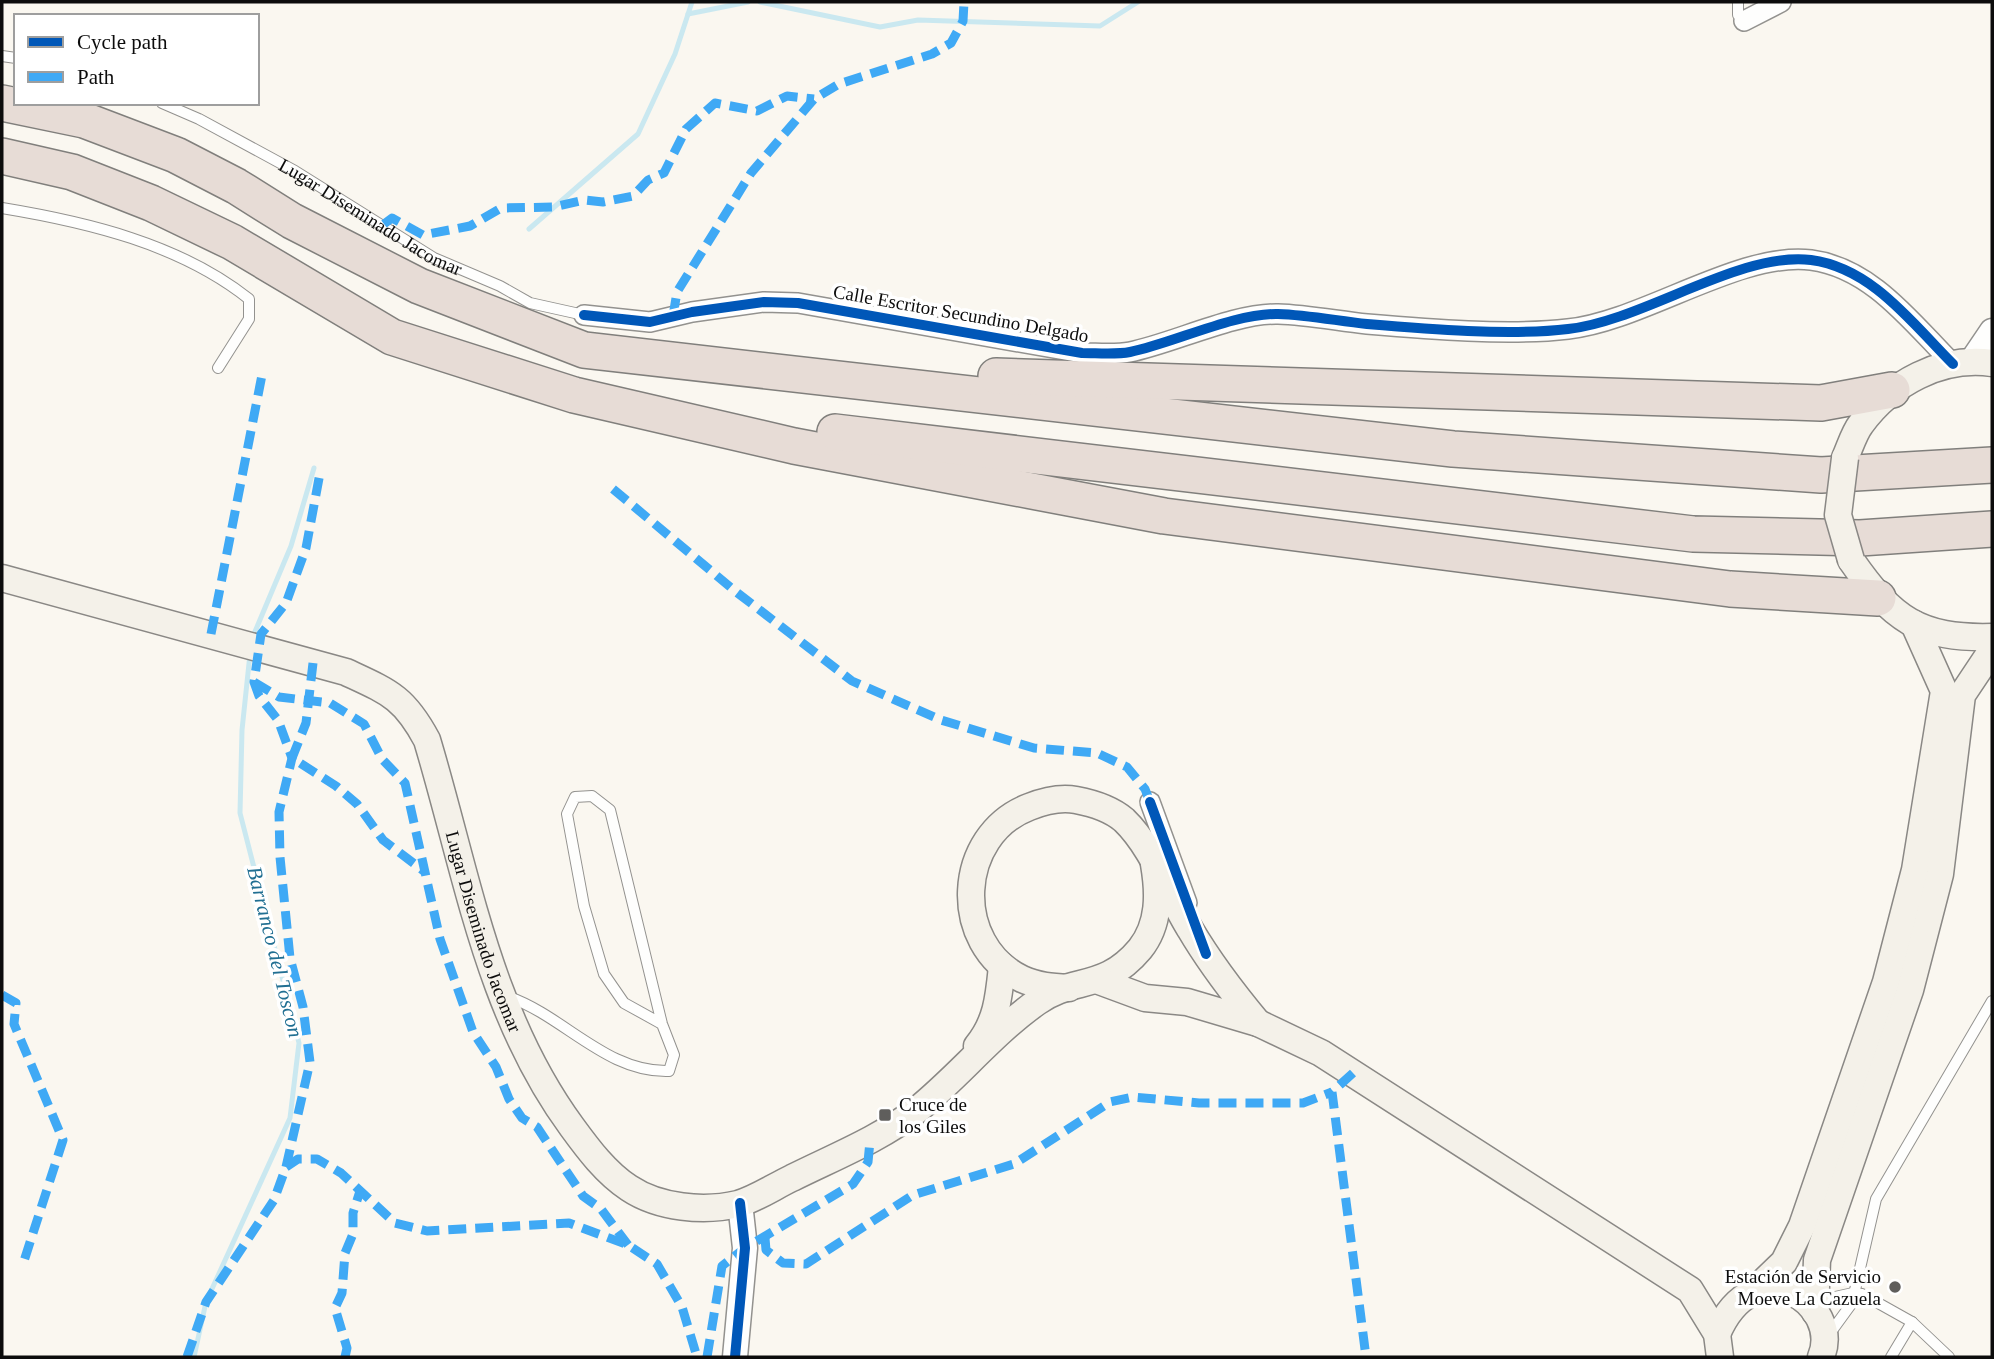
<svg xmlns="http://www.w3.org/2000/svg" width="1994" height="1359" font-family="Georgia,serif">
	<rect width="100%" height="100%" fill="#faf7f0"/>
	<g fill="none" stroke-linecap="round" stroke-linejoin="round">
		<g stroke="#cae8f0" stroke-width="5">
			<path d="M760 2 880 27 918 20 1100 26 1138 2"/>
			<path d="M688 14 748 2"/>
			<path d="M529 229 638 134 675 54 692 2"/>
			<path d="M254 634 291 546 314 468"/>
			<path d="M194 1357 206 1302 290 1118 299 1043 240 813 242 730 250 654"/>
		</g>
		<g stroke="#93928f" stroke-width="12">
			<g id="service">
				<path d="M1738 2V15L1744 21"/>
				<path d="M2 56 16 58"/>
				<path id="s1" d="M162 103 199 119 295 171 434 258 500 286 530 303 584 315"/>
				<path d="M2 208C87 222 180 244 249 299V319L218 368"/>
				<path d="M509 997C565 1017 607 1073 669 1071L674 1055 662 1024 610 810 592 796 575 797 567 814 584 906 604 974 624 1003 662 1024"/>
				<path d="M1817 1301 1853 1293 1862 1294 1912 1322 1949 1357"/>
				<path d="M1828 1336 1852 1303 1876 1199 1992 1001"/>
				<path d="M1891 1357 1912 1322"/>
			</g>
		</g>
		<g stroke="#93928f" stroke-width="22">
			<g id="minor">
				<path d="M1744 21 1781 2"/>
				<path d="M584 315 650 322 692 312 764 302 798 303 1082 353C1097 353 1115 355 1130 352 1174 343 1234 313 1278 314 1308 315 1338 321 1367 324 1426 329 1510 336 1568 329 1643 321 1740 251 1811 260 1872 268 1912 323 1953 364"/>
				<path d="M1150 802 1187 903"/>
			</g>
		</g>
		<g stroke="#93928f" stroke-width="27">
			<g id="tertiary">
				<path d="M1971 362 1992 331"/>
				<path d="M735 1357 745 1248 740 1203"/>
			</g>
		</g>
		<g stroke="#8a8885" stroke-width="29">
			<g id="secondary">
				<path d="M1845 458C1850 447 1854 433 1861 424 1891 383 1941 356 1992 363"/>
				<path d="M1851 560C1892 619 1919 639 1992 637"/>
				<path id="s2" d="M2 578 346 672C389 692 404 697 427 740 467 873 488 1013 572 1127 588 1149 606 1173 629 1188 659 1208 704 1212 738 1204 756 1199 775 1186 792 1178 834 1157 880 1139 917 1110 959 1076 993 1033 1037 1002 1073 976 1104 992 1140 949 1160 924 1159 893 1154 864"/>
				<path d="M1099 981 1145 998 1187 1002 1258 1023 1321 1053 1690 1290 1717 1334 1720 1357"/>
				<path d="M1069 988C1053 987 1037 986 1022 979 950 944 956 835 1029 807 1044 801 1060 797 1076 800 1092 803 1111 809 1124 820 1154 849 1168 894 1190 929 1210 963 1233 993 1258 1023"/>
				<path d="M977 1046C997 1022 999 996 1002 966"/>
				<path d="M1756 1289 1784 1262 1802 1226 1886 982 1915 870 1944 691 1914 624"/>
				<path d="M1815 1312 1817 1260 1910 990 1940 874 1962 695 1992 650"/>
				<path d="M1717 1334C1755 1245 1843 1304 1821 1357"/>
			</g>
		</g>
		<g stroke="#807f7c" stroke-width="38">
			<g id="motorway">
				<path d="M2 103 84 120 176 155 236 186 292 221 419 286 584 350 1453 449 1821 475 1992 465"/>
				<path d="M2 156 72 172 151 203 232 242 392 337 574 395 794 446 1164 516 1730 589 1878 598"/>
				<path d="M996 376 1821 403 1892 390"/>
				<path d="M835 432 1693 534 1860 538 1992 529"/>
			</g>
		</g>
		<use href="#service" stroke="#fefefd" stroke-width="10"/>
		<use href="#minor" stroke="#fefefd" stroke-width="19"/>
		<use href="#tertiary" stroke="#fefefd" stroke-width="24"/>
		<use href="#secondary" stroke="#f4f1e9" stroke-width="26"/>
		<use href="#motorway" stroke="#e7dcd6" stroke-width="35"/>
		<g stroke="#8a8885" stroke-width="29" stroke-linecap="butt">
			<path id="secondary-bridge" d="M1845 458 1838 515 1851 560"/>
		</g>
		<use href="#secondary-bridge" stroke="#f4f1e9" stroke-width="26"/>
		<g stroke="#3fa9f5" stroke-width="9" stroke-dasharray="18 9" stroke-linecap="butt">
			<path d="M384 224 392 218 423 235 470 226 501 208 554 207 584 200 603 202 633 196 648 180 664 173 686 129 715 103 757 111 787 96 814 99"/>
			<path d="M673 316 677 292 751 173 814 99 839 84 932 54 951 43 963 21 964 2"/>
			<path d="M613 489 735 591 852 681 941 720 1034 748 1097 753 1127 767 1145 789 1150 802"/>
			<path d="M211 634 262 375"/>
			<path d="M313 663 306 723 292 758 336 786 357 804 383 840 425 872"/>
			<path d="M254 682 279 697 330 703 364 724 382 759 405 783 440 939 473 1032 496 1067 509 1099 522 1118 537 1127 583 1196 601 1209 628 1245"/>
			<path d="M2 995 16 1003 14 1024 63 1140 24 1261"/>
			<path d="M1353 1073 1332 1092 1366 1357"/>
			<path d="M286 1167 310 1062 303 1007 290 958 280 857 279 812 292 758 278 720 259 696 254 682 261 634 286 603 306 548 320 473"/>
			<path d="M765 1238 766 1250 783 1263 806 1264 913 1195 1014 1164 1110 1102 1133 1097 1199 1103H1303L1332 1092"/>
			<path d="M187 1357 206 1302 274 1200 286 1167 298 1159H317L341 1173 395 1223 427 1231 569 1223 628 1245 657 1264 682 1307 697 1357"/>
			<path d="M345 1357 347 1348 335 1308 342 1293 345 1253 353 1234V1213L360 1191"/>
			<path d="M707 1357 722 1266 745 1248 853 1184 868 1162 870 1141"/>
		</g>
		<g stroke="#fff" stroke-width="15">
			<g id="cycleway">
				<path d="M584 315 650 322 692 312 764 302 798 303 1082 353C1097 353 1115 355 1130 352 1174 343 1234 313 1278 314 1308 315 1338 321 1367 324 1426 329 1510 336 1568 329 1643 321 1740 251 1811 260 1872 268 1912 323 1953 364"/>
				<path d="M1150 802 1206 954"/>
				<path d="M735 1357 745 1248 740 1203"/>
			</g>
		</g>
		<use href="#cycleway" stroke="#0057b8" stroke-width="10"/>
	</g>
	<g fill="#5f5e5c" stroke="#fff" stroke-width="2.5">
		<rect x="878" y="1108" width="14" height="14" rx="3.5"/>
		<circle cx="1895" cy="1287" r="7"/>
	</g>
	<g text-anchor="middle" stroke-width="7" stroke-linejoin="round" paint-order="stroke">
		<g font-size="19" fill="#0c0c0c" stroke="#fff">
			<text dy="7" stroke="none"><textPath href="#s1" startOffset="238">Lugar Diseminado Jacomar</textPath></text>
			<text transform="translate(961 313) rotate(10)" y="7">Calle Escritor Secundino Delgado</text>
			<text dy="7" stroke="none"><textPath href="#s2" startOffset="665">Lugar Diseminado Jacomar</textPath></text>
		</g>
		<g font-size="19" fill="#0c0c0c" stroke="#fff" text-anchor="start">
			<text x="899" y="1111">Cruce de<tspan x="899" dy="22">los Giles</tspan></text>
			<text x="1881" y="1283" text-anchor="end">Estación de Servicio<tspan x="1881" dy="22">Moeve La Cazuela</tspan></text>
		</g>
		<g font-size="21" font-style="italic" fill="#216f92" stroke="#fff">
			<text transform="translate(275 952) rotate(76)" y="7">Barranco del Toscon</text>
		</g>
	</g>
	<rect width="1994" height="1359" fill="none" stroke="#0c0c0c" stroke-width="7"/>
	<rect x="14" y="14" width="245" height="91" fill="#ffffff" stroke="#9e9e9e" stroke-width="2"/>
	<rect x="28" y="37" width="35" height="10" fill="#0057b8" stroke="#9e9e9e" stroke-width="2"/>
	<text x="77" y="49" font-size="21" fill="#0c0c0c">Cycle path</text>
	<rect x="28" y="72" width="35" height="10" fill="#3fa9f5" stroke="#9e9e9e" stroke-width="2"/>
	<text x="77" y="84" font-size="21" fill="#0c0c0c">Path</text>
</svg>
